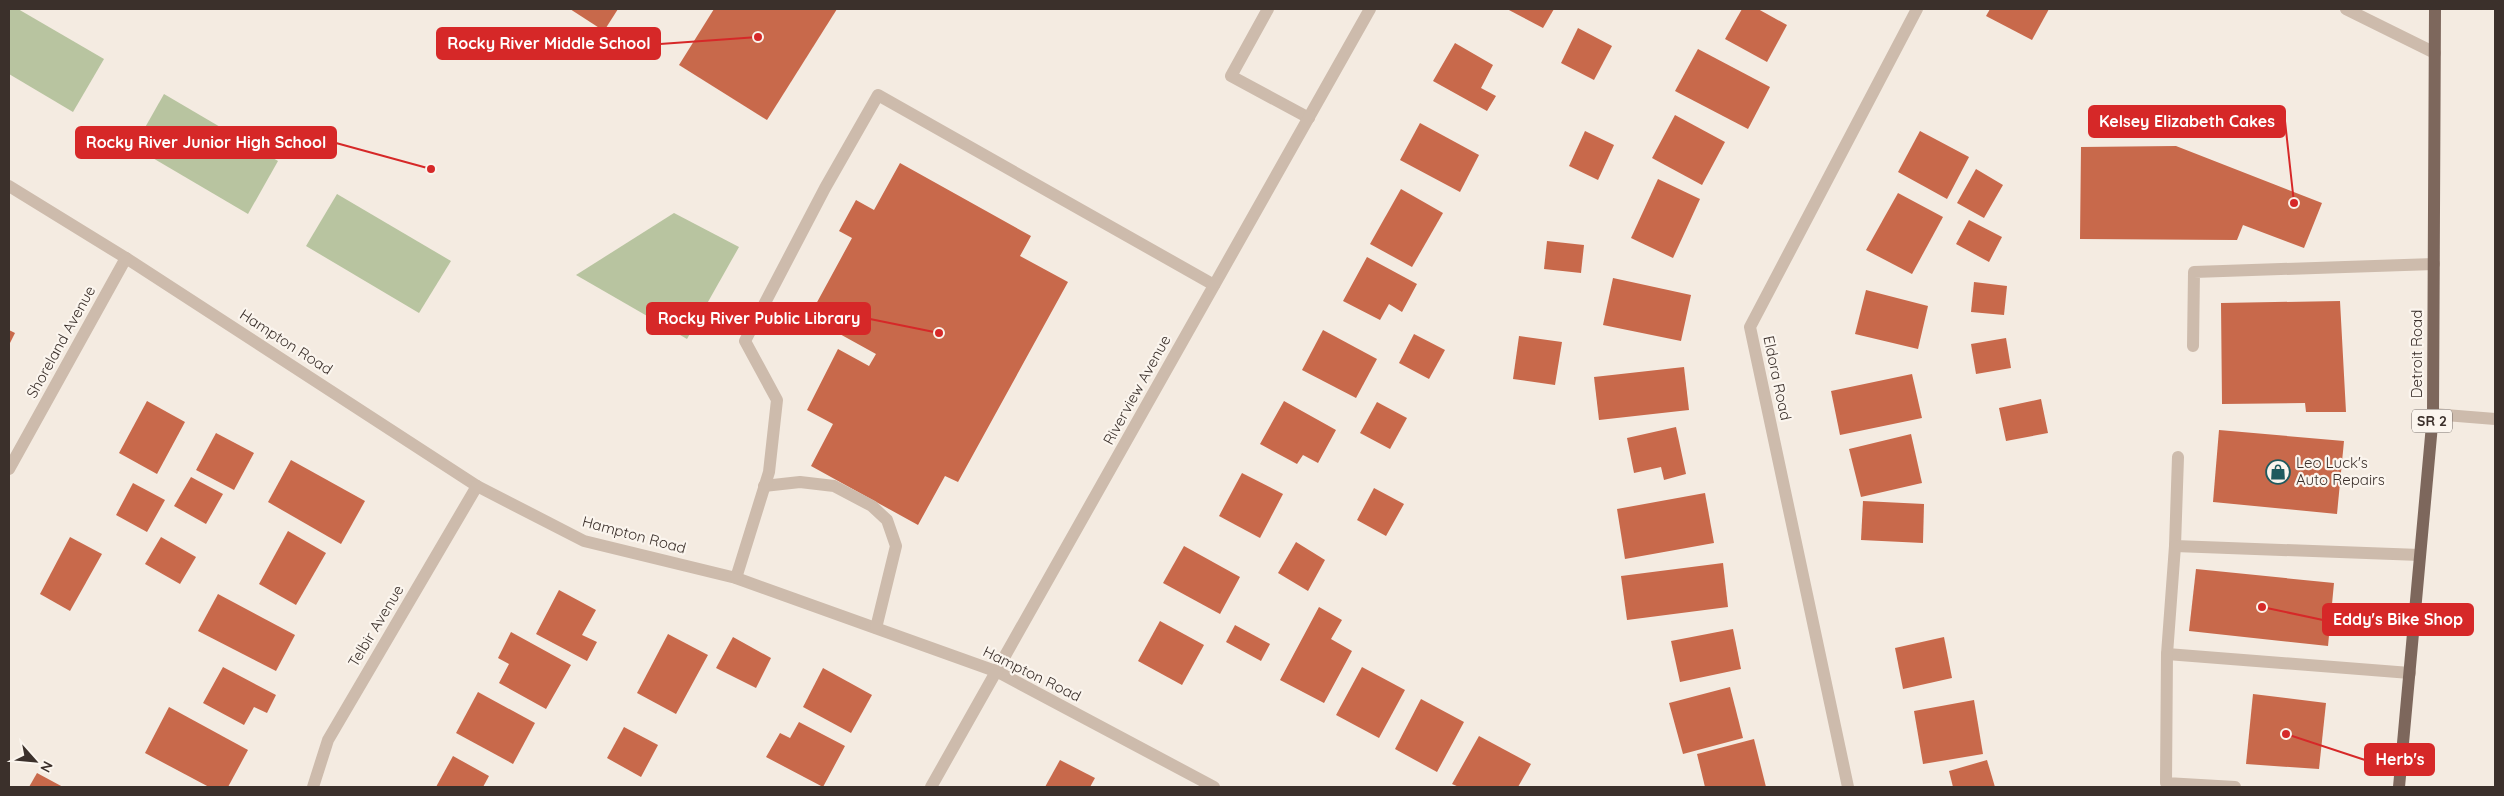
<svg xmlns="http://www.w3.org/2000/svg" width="2504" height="796" font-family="Quicksand,sans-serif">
	<rect width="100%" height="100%" fill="#f4ebe1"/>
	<g fill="#b8c4a0">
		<path d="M9 9H18L104 59 73 112 9 74Z"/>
		<path d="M164 94 278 161 248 214 134 147Z"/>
		<path d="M337 194 451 261 419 313 306 246Z"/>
		<path d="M674 213 739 247 687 339 576 275Z"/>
	</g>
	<g fill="#c8694b">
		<path d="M570 9H618L604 31Z"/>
		<path d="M714 9H837L767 120 679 65Z"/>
		<path d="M1507 9H1554L1543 28Z"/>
		<path d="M1742 9H1758L1787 25 1767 62 1725 39Z"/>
		<path d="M1990 9H2049L2032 40 1986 16Z"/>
		<path d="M1578 28 1612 46 1594 80 1561 63Z"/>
		<path d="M1455 43 1493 65 1481 88 1496 96 1487 111 1433 81Z"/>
		<path d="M1698 49 1770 87 1748 129 1675 91Z"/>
		<path d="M1675 115 1725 142 1702 185 1652 158Z"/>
		<path d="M1420 123 1479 155 1460 192 1400 160Z"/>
		<path d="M1585 131 1614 145 1598 180 1569 166Z"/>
		<path d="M1920 131 1969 157 1947 199 1898 172Z"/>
		<path d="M2176 146 2322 203 2304 248 2243 225 2237 240 2080 239 2081 147Z"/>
		<path d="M900 163 1031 236 1020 256 1068 282 958 482 945 476 918 525 811 466 833 424 807 410 838 349 869 366 876 354 809 317 852 238 839 231 856 200 874 210Z"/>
		<path d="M1976 169 2003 185 1984 218 1957 203Z"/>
		<path d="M1658 179 1700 199 1673 258 1631 238Z"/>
		<path d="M1401 189 1443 213 1412 267 1370 244Z"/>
		<path d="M1898 193 1943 217 1912 274 1866 250Z"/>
		<path d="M1969 220 2002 237 1989 262 1956 244Z"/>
		<path d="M1547 241 1584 245 1581 273 1544 269Z"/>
		<path d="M1367 257 1417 284 1402 312 1389 304 1380 320 1343 301Z"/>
		<path d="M1613 278 1691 295 1681 341 1603 325Z"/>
		<path d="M1974 282 2007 286 2004 315 1971 312Z"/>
		<path d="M1866 290 1928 306 1918 349 1855 334Z"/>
		<path d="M2340 301 2346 412H2306L2305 403 2222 404 2221 303Z"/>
		<path d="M9 330 15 333 9 345Z"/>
		<path d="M1323 330 1377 359 1356 398 1302 370Z"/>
		<path d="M1414 334 1445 350 1429 379 1399 363Z"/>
		<path d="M1519 336 1562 342 1555 385 1513 379Z"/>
		<path d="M2006 338 2011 368 1976 374 1971 344Z"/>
		<path d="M1684 367 1689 410 1599 420 1594 377Z"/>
		<path d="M1912 374 1922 418 1840 435 1831 391Z"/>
		<path d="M2041 399 2048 433 2006 441 1999 408Z"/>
		<path d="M147 401 185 422 157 474 119 453Z"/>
		<path d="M1284 401 1336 430 1318 463 1303 455 1297 464 1260 444Z"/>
		<path d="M1377 402 1407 418 1390 449 1360 433Z"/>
		<path d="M1676 427 1686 474 1664 480 1661 467 1634 473 1627 438Z"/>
		<path d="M2219 430 2344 441 2337 514 2213 502Z"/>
		<path d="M216 433 254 453 234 490 196 470Z"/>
		<path d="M1911 434 1922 483 1861 497 1849 449Z"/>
		<path d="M291 460 365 501 341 544 268 502Z"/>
		<path d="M1242 473 1283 494 1260 538 1219 516Z"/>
		<path d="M191 477 223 494 206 524 174 506Z"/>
		<path d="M133 483 165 500 147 532 116 515Z"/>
		<path d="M1374 488 1404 504 1386 536 1357 520Z"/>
		<path d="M1705 493 1714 543 1625 559 1617 509Z"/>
		<path d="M1863 501 1924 504 1923 543 1861 540Z"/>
		<path d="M288 531 326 553 296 605 259 584Z"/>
		<path d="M70 537 102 554 70 611 40 594Z"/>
		<path d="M161 537 196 557 180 584 145 564Z"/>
		<path d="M1296 542 1325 560 1308 591 1278 573Z"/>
		<path d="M1184 546 1240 577 1220 614 1163 583Z"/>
		<path d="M1723 563 1728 607 1627 620 1621 576Z"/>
		<path d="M2196 569 2334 583 2328 646 2189 631Z"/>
		<path d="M559 590 596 610 582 635 597 642 587 661 536 634Z"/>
		<path d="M218 594 295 635 276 671 198 631Z"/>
		<path d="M1319 607 1342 620 1331 639 1352 651 1324 703 1280 680Z"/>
		<path d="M1160 621 1204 645 1182 685 1138 661Z"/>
		<path d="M1235 625 1270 644 1261 661 1226 642Z"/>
		<path d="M1733 629 1741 669 1680 682 1671 641Z"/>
		<path d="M511 632 571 665 546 709 499 683 509 664 498 658Z"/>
		<path d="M668 634 708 655 676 714 637 693Z"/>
		<path d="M733 637 771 658 756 688 716 668Z"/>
		<path d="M1944 637 1952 678 1903 689 1895 648Z"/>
		<path d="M223 667 276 695 267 713 254 707 244 725 203 703Z"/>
		<path d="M1362 667 1405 690 1379 738 1336 715Z"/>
		<path d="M823 668 872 695 851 733 803 707Z"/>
		<path d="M1730 687 1743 738 1683 754 1669 703Z"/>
		<path d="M478 692 535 723 513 764 456 733Z"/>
		<path d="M2253 694 2326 703 2319 769 2246 764Z"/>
		<path d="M1421 699 1464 722 1437 772 1395 749Z"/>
		<path d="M1974 700 1983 754 1923 764 1914 711Z"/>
		<path d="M169 707 248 750 228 787H209L145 753Z"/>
		<path d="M799 722 845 746 823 787 766 757 780 733 790 738Z"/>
		<path d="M624 727 658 745 641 777 607 758Z"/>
		<path d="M1479 736 1531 764 1518 787H1459L1452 784Z"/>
		<path d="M1754 739 1766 787H1705L1697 754Z"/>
		<path d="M453 756 489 776 483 787H436Z"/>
		<path d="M1060 760 1095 778 1090 787H1045Z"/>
		<path d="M1987 760 1995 787H1953L1949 771Z"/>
		<path d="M37 773 63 787H29Z"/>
	</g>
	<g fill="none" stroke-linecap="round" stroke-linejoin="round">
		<g stroke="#cdbbac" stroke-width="12">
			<path d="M1268 9 1231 76 1309 118"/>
			<path d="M2346 9 2435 53"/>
			<path d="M9 186 126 258 477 486 584 541 736 578 998 672 1214 787"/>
			<path d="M2193 346 2194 272 2434 264"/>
			<path d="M2433 414 2495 419"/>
			<path d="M2178 457 2175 546 2420 555"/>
			<path d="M9 469 126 258"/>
			<path d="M764 486 800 482 834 486 872 506 887 520 896 546 876 628"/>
			<path d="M2175 546 2167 654 2410 673"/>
			<path d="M736 578 769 472 777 400 745 341 825 188 878 95 1214 285"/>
			<path d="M2167 654 2166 783 2235 787"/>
			<path d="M313 787 328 740 477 486"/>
			<path d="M931 787 1370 9"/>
			<path d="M1848 787 1750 327 1917 9"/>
		</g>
		<path stroke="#7d675c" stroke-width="12" d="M2399 787 2433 414 2435 9"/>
	</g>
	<defs>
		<g id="shop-ring" transform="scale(1.25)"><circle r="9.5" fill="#fbf5ee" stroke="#1f5a5e" stroke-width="1.5"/><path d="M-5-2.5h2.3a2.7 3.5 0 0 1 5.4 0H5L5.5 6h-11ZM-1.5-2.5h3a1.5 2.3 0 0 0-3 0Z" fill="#1f5a5e"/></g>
	</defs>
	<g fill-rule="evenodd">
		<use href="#shop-ring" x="2278" y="472"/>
	</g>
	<g text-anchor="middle" stroke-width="4.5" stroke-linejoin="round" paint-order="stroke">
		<rect fill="#fbf5ee" stroke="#756b66" stroke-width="1" x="2412" y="409.5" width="40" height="23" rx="4"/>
		<g font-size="14" font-weight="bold" fill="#3b302b">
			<text x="2432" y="426">SR 2</text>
		</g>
		<g font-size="15" fill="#3b302b" stroke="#fbf5ee">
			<text transform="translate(61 342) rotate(-61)" y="5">Shoreland Avenue</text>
			<text transform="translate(286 342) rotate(33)" y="5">Hampton Road</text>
			<text transform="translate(2417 354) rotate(-90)" y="5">Detroit Road</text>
			<text transform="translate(1777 378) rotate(78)" y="5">Eldora Road</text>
			<text transform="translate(1137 390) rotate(-61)" y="5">Riverview Avenue</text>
			<text transform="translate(634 535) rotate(15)" y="5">Hampton Road</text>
			<text transform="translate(376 626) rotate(-59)" y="5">Telbir Avenue</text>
			<text transform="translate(1032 674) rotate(26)" y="5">Hampton Road</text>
		</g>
		<g font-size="15" fill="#3b302b" stroke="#fbf5ee" text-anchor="start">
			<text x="2296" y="468">Leo Luck's<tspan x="2296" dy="17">Auto Repairs</tspan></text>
		</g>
	</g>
	<path fill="none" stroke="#d62828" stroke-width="2" d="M758 37L660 44M2294 203L2285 121M431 169L336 143M939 333L870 319M2262 607L2323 620M2286 734L2365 760"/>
	<g fill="#d62828" stroke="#fbf5ee" stroke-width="2">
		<circle cx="758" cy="37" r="5"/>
		<circle cx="2294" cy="203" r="5"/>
		<circle cx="431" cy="169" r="5"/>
		<circle cx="939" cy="333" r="5"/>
		<circle cx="2262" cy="607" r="5"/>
		<circle cx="2286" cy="734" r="5"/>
	</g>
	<g fill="#d62828" stroke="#d62828" stroke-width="2">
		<rect x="437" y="28" width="223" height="31" rx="5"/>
		<rect x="2089" y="106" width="196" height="31" rx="5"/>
		<rect x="76" y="127" width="260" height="31" rx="5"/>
		<rect x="647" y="303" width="223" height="31" rx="5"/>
		<rect x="2323" y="604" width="150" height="31" rx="5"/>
		<rect x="2365" y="744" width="69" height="31" rx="5"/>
	</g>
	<g font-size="16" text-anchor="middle" font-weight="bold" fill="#fff">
		<text x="549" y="49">Rocky River Middle School</text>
		<text x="2187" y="127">Kelsey Elizabeth Cakes</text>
		<text x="206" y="148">Rocky River Junior High School</text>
		<text x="759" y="324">Rocky River Public Library</text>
		<text x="2398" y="625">Eddy's Bike Shop</text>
		<text x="2400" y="765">Herb's</text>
	</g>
	<rect width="2504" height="796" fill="none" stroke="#3b302b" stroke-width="20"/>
	<g transform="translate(35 761) rotate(117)" stroke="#fbf5ee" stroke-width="4" paint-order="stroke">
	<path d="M0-4L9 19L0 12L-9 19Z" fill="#3b302b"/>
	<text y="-8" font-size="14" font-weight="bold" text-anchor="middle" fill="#3b302b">N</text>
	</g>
</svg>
